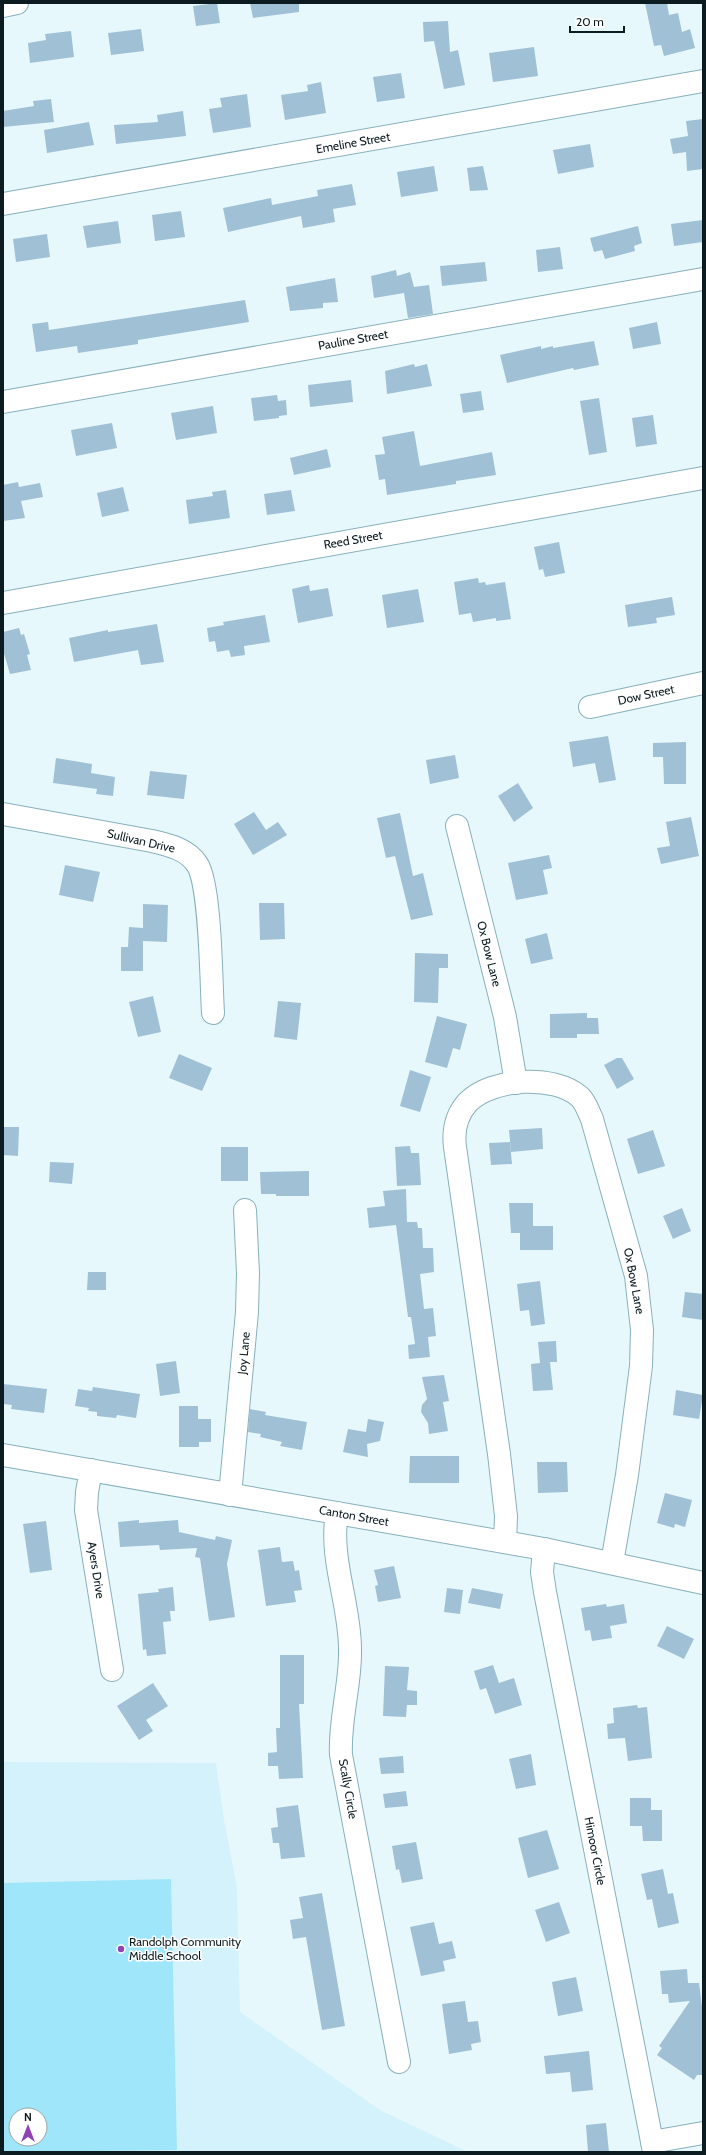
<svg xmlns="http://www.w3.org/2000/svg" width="706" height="2155" font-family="Cabin,sans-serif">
	<rect width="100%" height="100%" fill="#e7f8fc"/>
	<path fill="#d4f2fb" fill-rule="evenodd" d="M3 1762 216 1763 224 1820 237 1887 240 2012 380 2110 468 2152H3ZM16 2115H40V2139H16Z"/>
	<path fill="#a0e6fa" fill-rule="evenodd" d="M171 1879 177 2150 3 2152V1883ZM16 2115H40V2139H16Z"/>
	<g fill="#a0c0d5">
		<path d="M217 3 220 23 196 26 193 6Z"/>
		<path d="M250 3H299V12L253 18Z"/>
		<path d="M645 3H667L669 15 678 13 682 32 690 29 695 48 664 56 661 45 654 46Z"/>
		<path d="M448 21 450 52 458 50 465 85 444 89 434 41 424 42 423 22Z"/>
		<path d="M141 29 144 51 111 55 108 33Z"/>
		<path d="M71 31 74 57 30 63 28 43 46 40 45 34Z"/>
		<path d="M534 47 538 76 493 82 489 53Z"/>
		<path d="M401 73 405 98 377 102 373 77Z"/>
		<path d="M321 82 326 113 285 120 281 95 308 91 307 85Z"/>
		<path d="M247 94 251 127 213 133 209 109 222 107 220 98Z"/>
		<path d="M51 99 54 122 3 127V111L34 106 33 101Z"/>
		<path d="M183 111 186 136 116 144 114 125 158 122 157 115Z"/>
		<path d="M703 119V169L687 171 686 152 673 154 670 139 688 136 686 121Z"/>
		<path d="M89 122 94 145 47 153 44 130Z"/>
		<path d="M590 144 594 167 558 174 553 150Z"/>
		<path d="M434 166 438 191 401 197 397 172Z"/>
		<path d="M483 166 488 190 470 191 467 168Z"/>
		<path d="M352 184 356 205 333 209 335 222 303 228 301 216 228 232 223 208 271 198 272 205 318 196 317 190Z"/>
		<path d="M181 211 185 237 155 241 152 215Z"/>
		<path d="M703 220V242L674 246 671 224Z"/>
		<path d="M118 221 121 243 87 248 83 226Z"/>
		<path d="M638 226 642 243 634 246 635 251 605 259 602 250 594 252 590 238Z"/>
		<path d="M47 234 50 257 16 262 13 239Z"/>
		<path d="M560 247 563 269 538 272 536 250Z"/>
		<path d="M485 262 487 281 442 286 440 266Z"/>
		<path d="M396 270 397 276 410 272 414 287 429 285 433 314 408 318 404 293 374 298 371 276Z"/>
		<path d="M335 278 338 302 323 303V308L290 311 286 287Z"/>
		<path d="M245 300 249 322 138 340V344L78 353 77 346 36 352 32 324 48 322 49 330Z"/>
		<path d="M657 322 661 344 633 349 629 328Z"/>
		<path d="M594 341 599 365 574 370 573 368 507 383 500 355 541 346V349L553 346V348Z"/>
		<path d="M414 364 415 367 427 364 432 386 387 394 385 371Z"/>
		<path d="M351 380 353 402 310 407 308 385Z"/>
		<path d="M481 391 484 410 463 413 460 394Z"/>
		<path d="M277 395 278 401 286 400 287 415 279 416V418L254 421 251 398Z"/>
		<path d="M599 398 607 452 589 455 580 401Z"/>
		<path d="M213 406 217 433 176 440 171 413Z"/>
		<path d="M653 415 657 444 636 447 632 418Z"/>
		<path d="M112 423 117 448 76 456 71 430Z"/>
		<path d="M414 431 420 466 492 452 496 475 456 481V484L387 495 385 479 379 480 375 455 385 454 382 437Z"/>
		<path d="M327 449 331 467 294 475 290 458Z"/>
		<path d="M18 482 19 487 40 483 43 497 21 501 25 518 3 521V485Z"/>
		<path d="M123 487 129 511 102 517 97 493Z"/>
		<path d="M226 490 230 518 189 524 186 500 213 496 212 492Z"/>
		<path d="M291 490 295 511 267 515 264 494Z"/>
		<path d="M559 542 565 573 545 577 543 569 539 570 534 547Z"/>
		<path d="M478 578 479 583 485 582 486 585 505 582 511 619 496 621V618L473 622 471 613 459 615 454 582Z"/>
		<path d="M309 585 310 591 328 588 333 616 298 623 292 589Z"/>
		<path d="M418 589 424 622 387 628 382 595Z"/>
		<path d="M672 597 675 615 656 618 657 623 628 627 625 605Z"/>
		<path d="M265 615 270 642 244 646 245 655 231 657 229 650 217 652 215 641 209 642 207 628 224 625 223 622Z"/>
		<path d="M157 624 164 662 141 665 138 650 74 662 69 638 108 630V632Z"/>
		<path d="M19 628 21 635 24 634 30 654 27 655 31 670 10 674 3 650V632Z"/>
		<path d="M608 736 616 780 599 783 595 763 573 767 569 742Z"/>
		<path d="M686 742V784H664L663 757H653V743Z"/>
		<path d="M455 755 459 778 430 784 426 760Z"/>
		<path d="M56 758 92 764 91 773 115 777 113 796 96 794 97 789 53 783Z"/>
		<path d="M150 771 187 775 184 799 147 795Z"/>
		<path d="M518 783 533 808 514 822 498 796Z"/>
		<path d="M254 812 266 830 278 822 287 835 253 855 234 824Z"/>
		<path d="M400 813 413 876 423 873 433 915 411 920 395 856 386 858 377 818Z"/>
		<path d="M691 817 699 856 661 864 657 848 670 846 666 822Z"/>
		<path d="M549 855 552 868 543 870 548 894 516 900 508 863Z"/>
		<path d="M65 865 100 872 93 902 59 895Z"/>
		<path d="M259 903H284L285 939 260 940Z"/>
		<path d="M143 904 168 905 167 942 143 941V971H121V947H128L129 927 143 928Z"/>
		<path d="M547 933 553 959 531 964 525 939Z"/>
		<path d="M415 953 448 954V968H439L438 1003 414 1002Z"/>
		<path d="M153 996 161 1032 138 1037 129 1002Z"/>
		<path d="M278 1001 301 1003 297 1040 274 1037Z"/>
		<path d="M587 1013V1018H598L599 1034H577V1038H550V1014Z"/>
		<path d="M437 1016 467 1024 460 1050 453 1048 447 1068 425 1062Z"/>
		<path d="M179 1054 212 1068 202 1091 169 1078Z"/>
		<path d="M617 1058H622L634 1079 617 1089 604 1065Z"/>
		<path d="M410 1070 431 1077 420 1112 400 1106Z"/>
		<path d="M3 1127H19L18 1156 3 1155Z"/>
		<path d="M542 1128 543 1149 511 1152 509 1130Z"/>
		<path d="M653 1130 665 1166 638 1174 627 1139Z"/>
		<path d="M510 1142 512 1164 491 1165 489 1143Z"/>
		<path d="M410 1146 411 1153H419L421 1185 397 1186 395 1147Z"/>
		<rect x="221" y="1147" width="27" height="34"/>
		<path d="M50 1162 74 1163 72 1184 49 1182Z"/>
		<path d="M309 1171V1196H276V1194H261L260 1172Z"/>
		<path d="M406 1189 407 1222H417L418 1228H422L423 1248H433L434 1272 420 1274 424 1309 433 1308 436 1336 428 1337 430 1357 409 1359 408 1345 415 1344 411 1317H408L396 1225 369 1228 367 1208 385 1206 383 1191Z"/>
		<path d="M509 1203H533V1226H553V1250H520V1233H511Z"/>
		<path d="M682 1208 691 1231 673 1239 663 1216Z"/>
		<path d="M88 1272H106V1290H87Z"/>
		<path d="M540 1281 545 1324 531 1326 529 1310 520 1311 517 1284Z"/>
		<path d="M685 1292 703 1294V1320L682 1317Z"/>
		<path d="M556 1341 557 1362H550L553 1390 533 1391 531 1364 540 1363 538 1342Z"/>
		<path d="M176 1361 180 1393 160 1396 156 1364Z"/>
		<path d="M444 1375 449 1401 443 1402 448 1431 429 1434 428 1423 421 1412 422 1405 427 1399 422 1377Z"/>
		<path d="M3 1384 47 1389 44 1413 11 1409 12 1405 3 1404Z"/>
		<path d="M93 1387 140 1394 136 1418 117 1415 116 1418 97 1416V1412L88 1411 89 1408 75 1406 78 1389 92 1391Z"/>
		<path d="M676 1390 703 1395 699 1419 673 1415Z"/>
		<path d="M179 1406H198V1419H211V1442H199V1447H179Z"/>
		<path d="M250 1409 266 1412 265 1415 307 1422 302 1450 280 1446 282 1442 260 1437 261 1434 248 1432Z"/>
		<path d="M368 1419 384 1422 380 1441 367 1444 368 1457 343 1452 348 1429 366 1432Z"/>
		<path d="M410 1456H459V1483H409Z"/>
		<path d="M537 1462H567L568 1492 538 1493Z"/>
		<path d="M665 1493 692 1500 685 1527 675 1524 674 1528 657 1523Z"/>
		<path d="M139 1520V1523L178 1520 179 1532 215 1540 216 1536 232 1540 227 1564 235 1617 209 1621 200 1558 195 1557 197 1548 160 1550 159 1545 120 1547 118 1522Z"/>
		<path d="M46 1521 52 1570 30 1573 23 1524Z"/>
		<path d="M280 1547 282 1562 293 1561 295 1571 299 1570 302 1590 294 1591 296 1602 266 1606 258 1550Z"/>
		<path d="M394 1566 401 1598 378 1602 375 1586 378 1585 374 1570Z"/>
		<path d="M173 1587 175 1611H170L171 1621 163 1622 166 1654 147 1656 146 1649 143 1650 138 1594 159 1592 158 1589Z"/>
		<path d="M447 1588 463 1590 460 1614 444 1612Z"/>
		<path d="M472 1588 503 1594 500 1609 468 1603Z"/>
		<path d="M606 1604 607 1607 624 1604 627 1623 610 1626 612 1638 592 1641 590 1630 585 1631 581 1608Z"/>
		<path d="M667 1626 694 1639 684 1659 657 1646Z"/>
		<path d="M280 1655H304V1704H299L303 1778 279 1779 278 1766H268V1753L277 1752 276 1728H280Z"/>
		<path d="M493 1665 499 1683 514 1678 522 1705 495 1714 486 1688 480 1690 474 1671Z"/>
		<path d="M385 1666 409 1667 407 1690 417 1691V1705H407L406 1717 383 1716Z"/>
		<path d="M153 1683 168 1706 146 1720 153 1731 139 1740 117 1706Z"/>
		<path d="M637 1705 638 1708 647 1707 652 1758 628 1761 625 1738 608 1739 607 1724 614 1723 613 1708Z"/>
		<path d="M531 1754 536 1785 516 1789 509 1759Z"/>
		<path d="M403 1756 404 1773 381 1774 379 1758Z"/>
		<path d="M406 1791 408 1806 385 1808 383 1794Z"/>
		<path d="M630 1798H651V1810H662V1841H643L642 1826H630Z"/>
		<path d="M298 1805 305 1857 281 1859 279 1843H273L271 1828 278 1827 276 1808Z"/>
		<path d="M547 1830 559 1869 528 1878 518 1838Z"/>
		<path d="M416 1842 423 1879 402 1883 399 1869 396 1870 392 1846Z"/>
		<path d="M663 1869 668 1894 673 1893 679 1923 658 1928 652 1899 647 1900 641 1874Z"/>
		<path d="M322 1893 345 2026 322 2030 306 1937 293 1939 290 1920 303 1918 299 1897Z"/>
		<path d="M559 1902 570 1933 546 1942 535 1910Z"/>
		<path d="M434 1922 439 1944 452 1941 456 1958 443 1961 445 1971 421 1976 410 1927Z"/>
		<path d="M687 1969 688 1983H699L703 2014V2075H697L694 2080 657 2055 662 2048 659 2046 690 2001 669 2003 668 1994H662L660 1971Z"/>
		<path d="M576 1977 583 2011 558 2016 552 1982Z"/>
		<path d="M465 2001 468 2022 478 2021 481 2042 471 2044 472 2050 449 2054 442 2004Z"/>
		<path d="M589 2051 593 2090 572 2092 570 2072 546 2074 544 2056Z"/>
		<path d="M606 2123 609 2152H588L586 2125Z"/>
	</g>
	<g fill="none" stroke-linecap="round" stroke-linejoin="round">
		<g stroke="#88b0bb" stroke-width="24">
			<g id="minor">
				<path d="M3 6 17 3"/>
				<path d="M3 204 703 81"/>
				<path d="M3 402 703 279"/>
				<path d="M590 707 703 683"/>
				<path d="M3 814 152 841C169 845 187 849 197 864 211 885 211 983 213 1013"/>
				<path d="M457 826 505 1017 516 1083"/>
				<path d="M3 1455 544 1549 703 1583"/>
				<path d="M91 1470 87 1492 86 1510 112 1670"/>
				<path d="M230 1495 247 1312 248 1273 245 1210"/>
				<path d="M337 1513C329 1559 350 1603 350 1649 351 1685 339 1719 341 1755L399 2062"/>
				<path d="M505 1542 506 1516 499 1454 455 1147C453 1131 456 1115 468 1102 492 1078 554 1074 580 1097 586 1103 588 1111 592 1119L636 1276 642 1330 641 1366 627 1475 612 1563"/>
				<path d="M544 1549 542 1572 545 1592 654 2152"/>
				<path d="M652 2142 703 2133"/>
			</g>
		</g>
		<g stroke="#88b0bb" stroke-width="24">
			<path id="major" d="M3 603 703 478"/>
		</g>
		<use href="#minor" stroke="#fff" stroke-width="22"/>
		<use href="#major" stroke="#fff" stroke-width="22"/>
	</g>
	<circle fill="#9143b4" stroke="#fff" stroke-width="1.5" cx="121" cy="1949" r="4"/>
	<g text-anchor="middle" stroke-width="3" stroke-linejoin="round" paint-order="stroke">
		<g font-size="12" fill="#0b1b1f" stroke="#fff">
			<text transform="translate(353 143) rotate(-10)" y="4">Emeline Street</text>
			<text transform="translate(353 340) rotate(-10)" y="4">Pauline Street</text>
			<text transform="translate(353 540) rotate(-10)" y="4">Reed Street</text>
			<text transform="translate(646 695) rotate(-12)" y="4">Dow Street</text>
			<text transform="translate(141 841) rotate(13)" y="4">Sullivan Drive</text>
			<text transform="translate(489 954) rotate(76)" y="4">Ox Bow Lane</text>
			<text transform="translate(634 1281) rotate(79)" y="4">Ox Bow Lane</text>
			<text transform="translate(244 1353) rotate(-85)" y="4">Joy Lane</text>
			<text transform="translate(354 1516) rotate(10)" y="4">Canton Street</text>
			<text transform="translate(96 1570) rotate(81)" y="4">Ayers Drive</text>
			<text transform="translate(348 1789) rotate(80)" y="4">Scally Circle</text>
			<text transform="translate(595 1851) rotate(79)" y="4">Himoor Circle</text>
		</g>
		<g font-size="12" fill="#0b1b1f" stroke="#fff" text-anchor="start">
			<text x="129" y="1946">Randolph Community<tspan x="129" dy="14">Middle School</tspan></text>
		</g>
	</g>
	<rect width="706" height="2155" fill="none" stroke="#0b1b1f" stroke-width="8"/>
	<g transform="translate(28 2127)"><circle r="19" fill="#ffffff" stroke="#9da4a5"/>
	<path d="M0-3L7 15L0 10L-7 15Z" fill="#9143b4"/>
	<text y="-6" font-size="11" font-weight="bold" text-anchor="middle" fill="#0b1b1f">N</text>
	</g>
	<path d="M570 26v6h54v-6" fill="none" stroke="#0b1b1f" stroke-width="2"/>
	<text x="576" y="26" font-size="12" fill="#0b1b1f" stroke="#ffffff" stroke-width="3" paint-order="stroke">20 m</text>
</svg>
